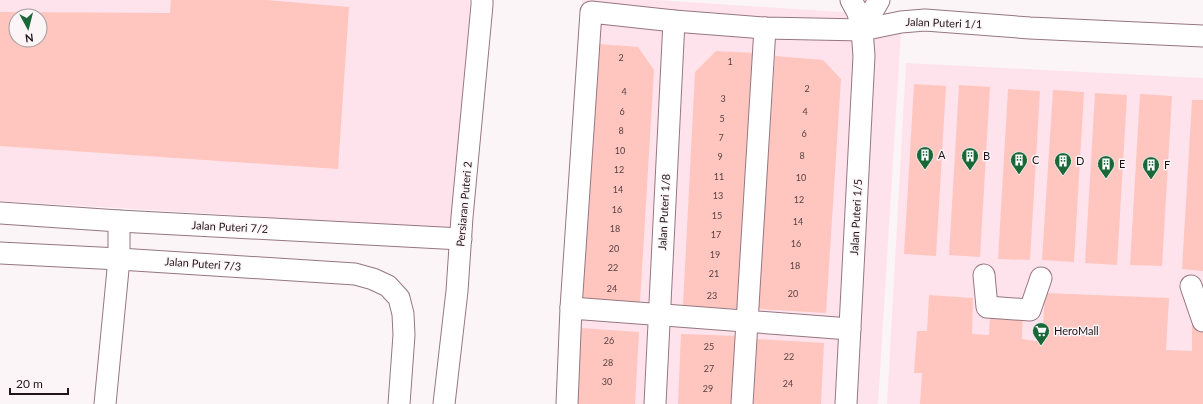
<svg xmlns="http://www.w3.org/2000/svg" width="1203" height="404" font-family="Lato,sans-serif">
	<rect width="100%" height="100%" fill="#fcf5f7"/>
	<g fill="#ffe3ec" fill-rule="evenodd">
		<path d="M0 0H469L470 7 451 228 0 201ZM16 16H40V40H16Z"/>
		<path d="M582 0H657L902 16 878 404H559Z"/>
		<path d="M906 63 1203 78V404H887Z"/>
	</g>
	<g fill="#fec6bf" fill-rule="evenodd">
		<path d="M171 0H266L349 7 338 169 0 146V12L170 13ZM16 16H40V40H16Z"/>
		<path d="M598 44 638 47 654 70 640 303 582 299Z"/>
		<path d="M716 51 755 53 741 309 683 306 695 72Z"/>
		<path d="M775 56 823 60 841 79 826 313 758 309Z"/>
		<path d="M914 84 946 86 936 256 904 254Z"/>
		<path d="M959 85 990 87 980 257 949 255Z"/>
		<path d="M1008 89 1040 91 1030 260 998 259Z"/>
		<path d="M1053 90 1084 92 1074 262 1042 260Z"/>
		<path d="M1095 93 1127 95 1117 265 1085 263Z"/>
		<path d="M1140 94 1172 96 1162 266 1130 265Z"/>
		<path d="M1192 100H1203V271L1182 269Z"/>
		<path d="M1045 293 1169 298 1166 350 1192 351V314L1203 315V404H920L922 373H914L917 331H927L929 295 973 298 972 334 989 335 991 301 1023 304 1022 339 1042 342Z"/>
		<path d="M580 328 639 332 635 404H576Z"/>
		<path d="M681 334 739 336 735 404H678Z"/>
		<path d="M756 339 824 343 821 404H753Z"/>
	</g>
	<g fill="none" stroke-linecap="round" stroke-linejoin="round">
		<g stroke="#967681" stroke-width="23">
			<g id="minor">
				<path d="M862 30 879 0"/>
				<path d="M0 213 119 221 461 239"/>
				<path d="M0 253 119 259 355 274 373 279 388 286 399 298 403 314 404 335 399 404"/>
				<path d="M984 275 987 307 1030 310 1041 278"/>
				<path d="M1191 286 1203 321"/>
				<path d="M571 308 591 12 674 21 765 28 862 30 901 22 925 20 1030 28 1203 36"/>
				<path d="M105 404 119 259V221"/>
				<path d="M444 404 457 291 462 217 482 5V0"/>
				<path d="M567 404 571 308 850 329"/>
				<path d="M655 404 674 21"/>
				<path d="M742 404 765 28"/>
				<path d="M846 404 864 56 862 30 858 13 851 0"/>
			</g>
		</g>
		<use href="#minor" stroke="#fff" stroke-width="21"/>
	</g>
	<defs>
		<g id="building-pin" transform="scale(0.9)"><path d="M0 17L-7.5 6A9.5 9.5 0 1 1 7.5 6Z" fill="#1a6838" stroke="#fcf5f7"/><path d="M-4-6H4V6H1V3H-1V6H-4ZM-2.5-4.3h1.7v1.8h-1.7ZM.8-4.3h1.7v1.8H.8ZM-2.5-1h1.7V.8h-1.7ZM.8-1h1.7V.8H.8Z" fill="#fff"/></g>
		<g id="supermarket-pin" transform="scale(0.9)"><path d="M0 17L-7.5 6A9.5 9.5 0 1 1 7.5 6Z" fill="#1a6838" stroke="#fcf5f7"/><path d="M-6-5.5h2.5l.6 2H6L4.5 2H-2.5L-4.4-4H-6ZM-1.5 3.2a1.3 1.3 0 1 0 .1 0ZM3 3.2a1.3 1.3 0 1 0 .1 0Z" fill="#fff"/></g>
	</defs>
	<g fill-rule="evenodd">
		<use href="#building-pin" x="925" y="155"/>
		<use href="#building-pin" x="970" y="156"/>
		<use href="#building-pin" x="1019" y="160"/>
		<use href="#building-pin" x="1063" y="161"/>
		<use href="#building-pin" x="1106" y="164"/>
		<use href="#building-pin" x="1151" y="165"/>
		<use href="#supermarket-pin" x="1041" y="331"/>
	</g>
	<g text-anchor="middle" stroke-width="3" stroke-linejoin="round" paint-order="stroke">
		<g font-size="9" fill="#584142">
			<text x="621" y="61">2</text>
			<text x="730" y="65">1</text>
			<text x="807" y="92">2</text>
			<text x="624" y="95">4</text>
			<text x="723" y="102">3</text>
			<text x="622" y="115">6</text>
			<text x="805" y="115">4</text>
			<text x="722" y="122">5</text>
			<text x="621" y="134">8</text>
			<text x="804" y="137">6</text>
			<text x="721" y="141">7</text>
			<text x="620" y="154">10</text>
			<text x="802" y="159">8</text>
			<text x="720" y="160">9</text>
			<text x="619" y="173">12</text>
			<text x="719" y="180">11</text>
			<text x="801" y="181">10</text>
			<text x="618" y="193">14</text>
			<text x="718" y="199">13</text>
			<text x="799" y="203">12</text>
			<text x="617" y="213">16</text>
			<text x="717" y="219">15</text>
			<text x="798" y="225">14</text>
			<text x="615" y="232">18</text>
			<text x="716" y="238">17</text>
			<text x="796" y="247">16</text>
			<text x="614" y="252">20</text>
			<text x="715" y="258">19</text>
			<text x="795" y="269">18</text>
			<text x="613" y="271">22</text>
			<text x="714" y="277">21</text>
			<text x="612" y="292">24</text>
			<text x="793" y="297">20</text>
			<text x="712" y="299">23</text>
			<text x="609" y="344">26</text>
			<text x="709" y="350">25</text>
			<text x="789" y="360">22</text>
			<text x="608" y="366">28</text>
			<text x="709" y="372">27</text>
			<text x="607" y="385">30</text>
			<text x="788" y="387">24</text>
			<text x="708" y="392">29</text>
		</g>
		<g font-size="11" fill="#211519" stroke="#fcf5f7">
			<text transform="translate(944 23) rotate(2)" y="4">Jalan Puteri 1/1</text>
			<text transform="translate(464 204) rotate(-85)" y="4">Persiaran Puteri 2</text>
			<text transform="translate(664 212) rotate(-87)" y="4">Jalan Puteri 1/8</text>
			<text transform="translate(856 217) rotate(-87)" y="4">Jalan Puteri 1/5</text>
			<text transform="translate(230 227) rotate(3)" y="4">Jalan Puteri 7/2</text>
			<text transform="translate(203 264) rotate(4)" y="4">Jalan Puteri 7/3</text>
		</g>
		<g font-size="11" fill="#211519" stroke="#fcf5f7" text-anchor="start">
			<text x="938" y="159">A</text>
			<text x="983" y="160">B</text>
			<text x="1032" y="164">C</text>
			<text x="1076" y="165">D</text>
			<text x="1119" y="168">E</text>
			<text x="1164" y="169">F</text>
			<text x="1054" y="335">HeroMall</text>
		</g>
	</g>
	<g transform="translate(28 28) rotate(173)"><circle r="19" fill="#fcf5f7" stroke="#a49b9e"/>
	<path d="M0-3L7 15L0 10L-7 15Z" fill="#1a6838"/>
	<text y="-6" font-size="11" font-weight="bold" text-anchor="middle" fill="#211519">N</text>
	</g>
	<path d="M10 388v6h58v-6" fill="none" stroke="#211519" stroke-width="2"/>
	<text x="16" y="388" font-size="12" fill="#211519" stroke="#fcf5f7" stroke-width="3" paint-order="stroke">20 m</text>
</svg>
